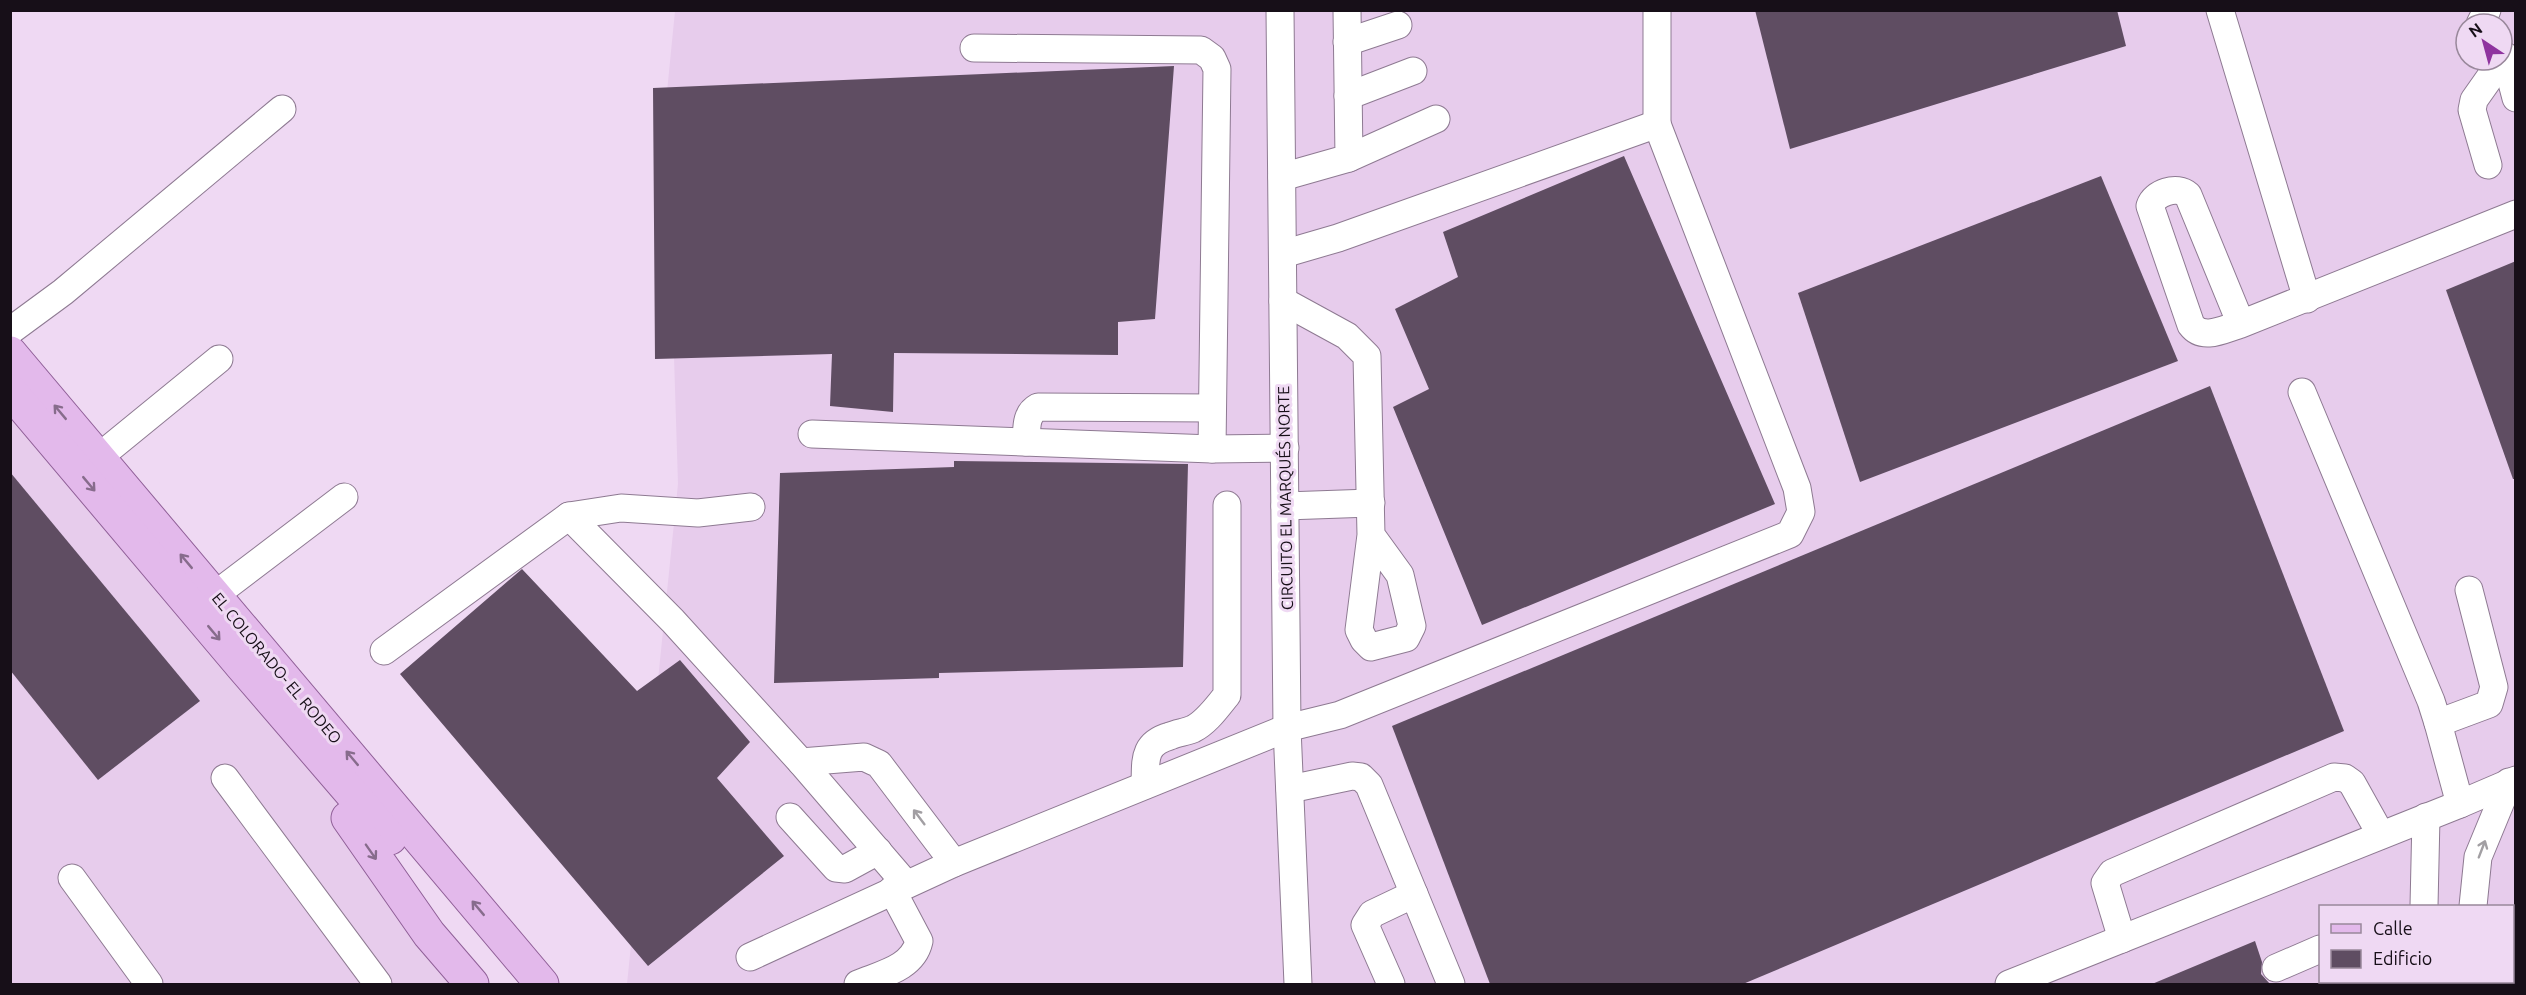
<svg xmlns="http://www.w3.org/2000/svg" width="2526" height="995" font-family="Ubuntu,sans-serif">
	<rect width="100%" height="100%" fill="#efd9f3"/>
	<g fill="#e7ccec" fill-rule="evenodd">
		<path d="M675 11H2515V984H627L678 484 666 102ZM2466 24H2502V60H2466ZM2320 906H2512V982H2320Z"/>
		<path d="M10 387 242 666 463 984H11Z"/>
	</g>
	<g fill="#5f4d62">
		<path d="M1755 10H2117L2126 46 1790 149Z"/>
		<path d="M1174 66 1155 319 1118 322V355L894 353 893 412 830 406 832 354 655 359 653 88Z"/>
		<path d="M1624 156 1775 504 1482 625 1393 407 1429 389 1395 309 1458 277 1443 232Z"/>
		<path d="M2101 176 2178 361 1860 482 1798 293Z"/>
		<path d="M2516 261V479H2513L2446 290Z"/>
		<path d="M2210 386 2344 731 1743 984H1490L1392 726Z"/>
		<path d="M954 461 1188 464 1183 667 939 673V678L774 683 780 473 954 467Z"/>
		<path d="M10 472 200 701 98 780 10 670Z"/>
		<path d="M522 569 637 691 680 660 750 742 717 778 784 856 648 966 400 674Z"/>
		<path d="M2255 941 2262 962 2261 974 2270 984H2152Z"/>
	</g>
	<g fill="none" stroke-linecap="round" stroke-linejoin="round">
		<g stroke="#8e7a92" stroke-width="29">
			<g id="minor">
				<path d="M1280 10 1287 728 1298 984"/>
				<path d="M2220 10 2307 299"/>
				<path d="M2480 24 2487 10"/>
				<path d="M1347 42 1398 25"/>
				<path d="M974 48 1201 50 1212 58 1217 69 1212 449"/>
				<path d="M2502 55 2505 56 2516 98"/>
				<path d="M1348 96 1413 71"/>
				<path d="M1657 124V10"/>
				<path d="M1349 158 1436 119"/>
				<path d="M2488 165 2472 110 2474 100 2505 56"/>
				<path d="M1282 177 1349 158 1347 10"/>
				<path d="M1283 301 1347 336 1367 356 1371 535 1400 575 1412 626 1406 638 1371 647 1364 640 1359 630 1371 535"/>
				<path d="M2241 324 2188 195C2177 185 2154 193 2150 206L2191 325C2203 341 2224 329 2241 324L2516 214"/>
				<path d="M10 331 63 292 282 109"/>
				<path d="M2302 392 2431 701 2438 723"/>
				<path d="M812 434 1212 449 1285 448"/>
				<path d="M1026 442C1027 429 1025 414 1038 407L1212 408"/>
				<path d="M99 457 219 359"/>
				<path d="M1285 506 1371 503"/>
				<path d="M569 516 673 621 801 762 906 884"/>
				<path d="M215 595 344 497"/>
				<path d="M384 651 569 516 621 508 698 513 751 507"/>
				<path d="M801 762 864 757 879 764 954 863"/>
				<path d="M225 778 378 984"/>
				<path d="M1145 785C1146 761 1142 744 1170 736 1177 733 1186 732 1193 729 1207 722 1217 707 1227 695V505"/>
				<path d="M1290 789 1352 776 1361 777 1369 785 1414 894"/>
				<path d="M2460 804 2438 723 2489 704 2494 687 2469 590"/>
				<path d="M790 817 836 868 845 869 878 851"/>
				<path d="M72 878 149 984"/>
				<path d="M2424 906 2426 817"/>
				<path d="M2473 906 2478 857 2509 782"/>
				<path d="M2122 939 2105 883 2112 873 2334 777 2345 778 2352 783 2381 835"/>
				<path d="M750 957 954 863 1287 728 1340 715 1790 534 1801 512 1797 488 1657 124 1338 238 1283 254"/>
				<path d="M2276 968 2320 949"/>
				<path d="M2345 982 2346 984"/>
				<path d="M858 984C882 974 913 968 919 941L892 890"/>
				<path d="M1391 984 1365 925 1372 914 1414 894 1451 984"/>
				<path d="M2009 984 2460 804 2516 780"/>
				<path d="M2419 984V982"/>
				<path d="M2468 984V982"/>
			</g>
		</g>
		<g stroke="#906098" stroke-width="35">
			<g id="major">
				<path d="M10 353 542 984"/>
				<path d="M10 391 242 666 390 838"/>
				<path d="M348 818 429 934 472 984"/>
			</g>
		</g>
		<use href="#minor" stroke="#fff" stroke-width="27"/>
		<use href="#major" stroke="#e3b9eb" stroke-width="33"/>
	</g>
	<defs><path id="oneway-shaft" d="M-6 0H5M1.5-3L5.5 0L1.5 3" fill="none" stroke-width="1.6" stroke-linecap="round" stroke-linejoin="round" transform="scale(1.5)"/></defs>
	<g stroke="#876c8c">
		<use href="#oneway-shaft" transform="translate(60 412) rotate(-130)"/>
		<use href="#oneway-shaft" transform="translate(89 484) rotate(50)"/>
		<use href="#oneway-shaft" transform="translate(186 561) rotate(-130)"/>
		<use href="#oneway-shaft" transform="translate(214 633) rotate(50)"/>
		<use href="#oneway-shaft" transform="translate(352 758) rotate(-130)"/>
		<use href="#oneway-shaft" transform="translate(371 852) rotate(55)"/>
		<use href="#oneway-shaft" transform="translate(478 908) rotate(-130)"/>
	</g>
	<g stroke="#a29fa3">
		<use href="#oneway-shaft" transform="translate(919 817) rotate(-127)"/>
		<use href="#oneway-shaft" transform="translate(2482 849) rotate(-69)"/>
	</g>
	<g text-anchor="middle" stroke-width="6" stroke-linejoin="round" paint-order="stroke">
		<g font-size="16" fill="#170f18" stroke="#efd9f3">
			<text transform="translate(1285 498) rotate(-91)" y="6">CIRCUITO EL MARQUÉS NORTE</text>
			<text transform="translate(277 668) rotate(50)" y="6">EL COLORADO- EL RODEO</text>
		</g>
	</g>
	<rect width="2526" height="995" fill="none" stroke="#170f18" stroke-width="24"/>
	<rect x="2319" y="905" width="195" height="78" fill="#efd9f3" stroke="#99889b" stroke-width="1.5"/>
	<rect x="2331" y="924" width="30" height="9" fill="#e3b9eb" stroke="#99889b" stroke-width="1.5"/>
	<text x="2373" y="935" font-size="18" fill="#170f18">Calle</text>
	<rect x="2331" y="950" width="30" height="18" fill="#5f4d62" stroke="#99889b" stroke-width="1.5"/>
	<text x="2373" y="965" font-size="18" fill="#170f18">Edificio</text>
	<g transform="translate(2484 42) rotate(324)"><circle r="28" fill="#efd9f3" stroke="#99889b" stroke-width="1.5"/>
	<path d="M0-4.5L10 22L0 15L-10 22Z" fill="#8f349f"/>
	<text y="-9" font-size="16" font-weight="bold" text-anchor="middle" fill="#170f18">N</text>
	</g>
</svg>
